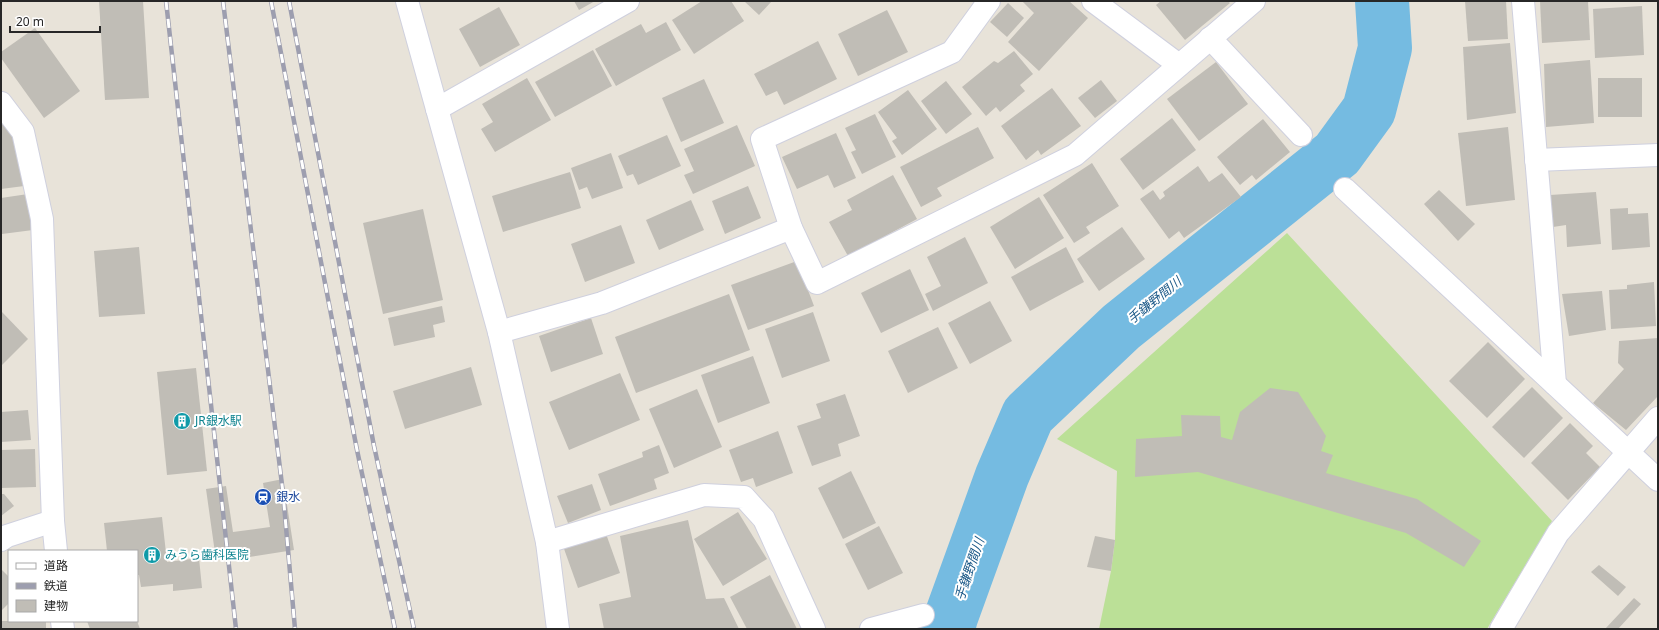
<svg xmlns="http://www.w3.org/2000/svg" width="1659" height="630" font-family="'Noto Sans','Noto Sans JP',sans-serif">
	<rect width="100%" height="100%" fill="#e8e3d9"/>
	<path fill="#bbe097" d="M1287 233 1552 521 1487 629H1099L1111 571 1115 540 1117 471 1057 439Z"/>
	<g fill="none" stroke-linecap="round" stroke-linejoin="round">
		<path stroke="#75bbe1" stroke-width="54" d="M948 629 951 617 1002 476 1028 415 1121 327 1337 154 1369 110 1385 48 1382 1"/>
	</g>
	<g fill="#c0bdb6">
		<path d="M99 1H143L149 98 105 100Z"/>
		<path d="M574 1H595L579 10Z"/>
		<path d="M702 1H731L744 21 694 54 672 20Z"/>
		<path d="M744 1H772L759 15Z"/>
		<path d="M1022 1H1069L1088 18 1039 71 1008 42 1034 13Z"/>
		<path d="M1161 1H1228L1230 3 1185 40 1156 5Z"/>
		<path d="M1465 1H1506L1508 39 1468 41Z"/>
		<path d="M1540 1H1588L1590 40 1542 43Z"/>
		<path d="M1008 3 1024 18 1007 37 990 22Z"/>
		<path d="M1642 6 1644 55 1595 58 1593 9Z"/>
		<path d="M499 7 520 45 480 67 459 29Z"/>
		<path d="M887 10 908 52 858 76 838 34Z"/>
		<path d="M666 22 681 50 616 86 595 49 641 24 646 33Z"/>
		<path d="M35 28 80 91 44 118 1 58V52Z"/>
		<path d="M818 41 837 79 784 105 777 91 766 96 754 74Z"/>
		<path d="M1510 43 1516 113 1467 120 1463 47Z"/>
		<path d="M593 50 612 86 555 117 535 82Z"/>
		<path d="M1014 51 1033 74 1020 85 1025 91 1000 112 996 107 986 116 962 87 994 61 998 63Z"/>
		<path d="M1590 60 1594 123 1546 127 1544 64Z"/>
		<path d="M1216 62 1248 104 1199 141 1167 99Z"/>
		<path d="M527 78 551 120 495 152 481 129 493 122 482 104Z"/>
		<rect x="1598" y="78" width="44" height="39"/>
		<path d="M704 79 724 123 681 142 662 98Z"/>
		<path d="M1101 80 1117 101 1095 118 1078 98Z"/>
		<path d="M946 81 972 114 946 134 921 101Z"/>
		<path d="M1052 88 1081 126 1041 155 1038 150 1026 160 1001 126Z"/>
		<path d="M908 90 937 129 902 155 892 141 897 138 878 112Z"/>
		<path d="M875 114 896 157 862 174 851 152 856 150 845 128Z"/>
		<path d="M1 117 19 138 32 185 1 189Z"/>
		<path d="M1172 118 1196 150 1143 190 1120 159Z"/>
		<path d="M1263 119 1290 152 1256 180 1252 175 1240 185 1217 157Z"/>
		<path d="M737 125 755 166 693 194 684 175 694 171 684 149Z"/>
		<path d="M978 127 994 158 937 188 942 196 921 207 900 167Z"/>
		<path d="M1508 127 1515 200 1466 206 1458 133Z"/>
		<path d="M836 133 856 178 834 188 828 175 797 189 782 157Z"/>
		<path d="M667 135 681 166 638 185 633 174 627 176 618 156Z"/>
		<path d="M611 153 623 188 592 199 587 187 579 190 571 168Z"/>
		<path d="M1092 163 1119 206 1086 227 1090 233 1074 243 1043 195Z"/>
		<path d="M1198 166 1209 182 1222 173 1241 197 1184 238 1179 231 1169 239 1140 199 1153 190 1160 200 1165 196 1163 192Z"/>
		<path d="M570 172 581 208 503 232 492 196Z"/>
		<path d="M893 175 917 219 848 256 829 222 852 210 847 200Z"/>
		<path d="M748 186 761 218 725 234 712 201Z"/>
		<path d="M1439 190 1475 224 1458 241 1424 204Z"/>
		<path d="M1596 192 1601 244 1567 247 1566 225 1553 227 1550 195Z"/>
		<path d="M28 194 33 230 2 234 1 198Z"/>
		<path d="M1039 197 1064 238 1015 269 990 227Z"/>
		<path d="M691 200 704 230 659 250 646 220Z"/>
		<path d="M1628 208V214L1648 213 1650 247 1612 250 1610 209Z"/>
		<path d="M423 209 443 300 383 314 363 223Z"/>
		<path d="M621 225 635 263 585 282 571 244Z"/>
		<path d="M1122 227 1145 259 1099 291 1077 259Z"/>
		<path d="M965 237 988 283 933 311 925 294 941 286 927 257Z"/>
		<path d="M139 247 145 314 99 317 94 251Z"/>
		<path d="M1066 247 1084 282 1030 311 1011 277Z"/>
		<path d="M797 261 814 306 748 330 731 285Z"/>
		<path d="M910 269 929 310 881 333 861 293Z"/>
		<path d="M1654 282 1656 326 1611 329 1609 290 1627 289V285Z"/>
		<path d="M1602 291 1606 330 1569 336 1562 294Z"/>
		<path d="M729 294 750 350 636 393 615 337Z"/>
		<path d="M990 301 1012 341 970 364 948 323Z"/>
		<path d="M442 306 445 322 433 325 435 337 394 346 388 318Z"/>
		<path d="M1 311 28 339 1 366Z"/>
		<path d="M813 312 830 361 782 378 765 329Z"/>
		<path d="M591 318 603 354 551 372 539 336Z"/>
		<path d="M938 327 958 368 908 393 888 351Z"/>
		<path d="M1658 338V396L1626 430 1593 403 1624 369 1618 363 1619 341Z"/>
		<path d="M1488 342 1525 379 1487 418 1449 381Z"/>
		<path d="M753 356 770 403 718 423 701 375Z"/>
		<path d="M471 367 482 405 405 429 393 391Z"/>
		<path d="M196 368 207 471 167 475 157 372Z"/>
		<path d="M620 373 640 420 569 450 549 402Z"/>
		<path d="M1532 387 1563 418 1524 458 1492 427Z"/>
		<path d="M1270 388 1298 392 1326 436 1321 451 1333 455 1326 473 1417 499 1481 541 1464 567 1406 533 1198 472 1135 477 1136 439 1182 436 1181 415 1220 416 1221 437 1232 440 1240 412Z"/>
		<path d="M697 389 722 447 674 468 649 409Z"/>
		<path d="M845 394 860 436 838 444 841 456 812 466 797 426 821 418 816 404Z"/>
		<path d="M28 410 31 440 1 442V412Z"/>
		<path d="M1570 423 1593 446 1586 453 1600 467 1568 500 1531 463Z"/>
		<path d="M778 431 793 473 756 487 753 478 741 482 729 450Z"/>
		<path d="M659 445 669 473 654 479 657 489 610 506 598 474 643 457 642 452Z"/>
		<path d="M35 449 36 487 1 488V450Z"/>
		<path d="M851 471 876 523 843 539 818 488Z"/>
		<path d="M283 479 294 550 249 557 248 548 215 553 206 489 226 486 233 532 270 527 263 483Z"/>
		<path d="M592 484 601 510 568 523 557 496Z"/>
		<path d="M1 494H4L14 506 1 516Z"/>
		<path d="M738 512 767 559 723 586 694 539Z"/>
		<path d="M162 517 167 562 199 558 202 588 173 591V584L141 587 139 575H137V551H107L104 523Z"/>
		<path d="M688 520 706 599 724 598 739 629H604L599 604 631 597 620 536Z"/>
		<path d="M879 526 903 573 868 590 845 544Z"/>
		<path d="M605 531 620 573 578 588 563 546Z"/>
		<path d="M1095 536 1115 540 1111 571 1087 567Z"/>
		<path d="M1599 565 1626 587 1618 596 1591 572Z"/>
		<path d="M1 569 9 577V595L8 596 9 603 1 611Z"/>
		<path d="M770 575 797 629H747L730 597Z"/>
		<path d="M1634 598 1641 604 1618 629H1605Z"/>
		<rect x="1" y="621" width="45" height="8"/>
		<path d="M87 621H137L140 629H90Z"/>
	</g>
	<g fill="none" stroke-linecap="round" stroke-linejoin="round">
		<g stroke="#cfd0de" stroke-width="24">
			<g id="minor">
				<path d="M407 1 499 332 547 542 558 629"/>
				<path d="M1093 1 1179 65"/>
				<path d="M1523 1 1555 384"/>
				<path d="M1210 38 1301 135"/>
				<path d="M1 103 23 132 42 219 53 521 56 551"/>
				<path d="M437 109 628 1"/>
				<path d="M1536 160 1658 155"/>
				<path d="M1345 189 1658 480"/>
				<path d="M791 228 762 139 952 52 989 1"/>
				<path d="M499 332 602 303 791 228 817 283 1075 155 1254 1"/>
				<path d="M547 542 704 495 744 497 764 519 814 629"/>
				<path d="M62 621 63 629"/>
				<path d="M871 629 923 615"/>
				<path d="M1501 629 1558 533 1658 418"/>
			</g>
		</g>
		<g stroke="#cfd0de" stroke-width="24">
			<path id="secondary" d="M1 540 7 536 53 521"/>
		</g>
		<use href="#minor" stroke="#fff" stroke-width="22"/>
		<use href="#secondary" stroke="#fff" stroke-width="22"/>
		<g stroke="#9d9eaf" stroke-width="4.5">
			<g id="rail">
				<path d="M166 1 236 629"/>
				<path d="M223 1 283 493 295 629"/>
				<path d="M271 1 357 450 395 629"/>
				<path d="M289 1 374 446 414 629"/>
			</g>
		</g>
		<use href="#rail" stroke="#fff" stroke-width="3" stroke-dasharray="9" stroke-linecap="butt"/>
	</g>
	<defs>
		<g id="building-disc" transform="scale(0.9)"><circle r="9.5" fill="#0f9aa8" stroke="#fff"/><path d="M-4-6H4V6H1V3H-1V6H-4ZM-2.5-4.3h1.7v1.8h-1.7ZM.8-4.3h1.7v1.8H.8ZM-2.5-1h1.7V.8h-1.7ZM.8-1h1.7V.8H.8Z" fill="#fff"/></g>
		<g id="station-disc" transform="scale(0.9)"><circle r="9.5" fill="#1a4fb4" stroke="#fff"/><path d="M-3-6H3Q5-6 5-4V2Q5 4 3 4L4.5 6H3L1.5 4h-3L-3 6H-4.5L-3 4Q-5 4-5 2V-4Q-5-6-3-6ZM-3.5-4v3h7v-3ZM-3.5 1v1.5H-2V1ZM2 1v1.5H3.5V1Z" fill="#fff"/></g>
	</defs>
	<g fill-rule="evenodd">
		<use href="#building-disc" x="182" y="421"/>
		<use href="#station-disc" x="263" y="497"/>
		<use href="#building-disc" x="152" y="555"/>
	</g>
	<g text-anchor="middle" stroke-width="4" stroke-linejoin="round" paint-order="stroke">
		<g font-size="12" fill="#0d838f" stroke="#fff" text-anchor="start">
			<text x="195" y="425">JR銀水駅</text>
			<text x="165" y="559">みうら歯科医院</text>
		</g>
		<g font-size="12" fill="#164399" stroke="#fff" text-anchor="start">
			<text x="276" y="501">銀水</text>
		</g>
		<g font-size="13" font-style="italic" fill="#1a5887" stroke="#fff">
			<text transform="translate(1154 300) rotate(-39)" y="5">手鎌野間川</text>
			<text transform="translate(969 569) rotate(-71)" y="5">手鎌野間川</text>
		</g>
	</g>
	<rect width="1659" height="630" fill="none" stroke="#272727" stroke-width="4"/>
	<rect x="8" y="550" width="130" height="72" fill="#ffffff" stroke="#a9a9a9"/>
	<rect x="16" y="563" width="20" height="6" fill="#ffffff" stroke="#a9a9a9"/>
	<text x="44" y="570" font-size="12" fill="#272727">道路</text>
	<rect x="16" y="583" width="20" height="6" fill="#9d9eaf" stroke="#a9a9a9"/>
	<text x="44" y="590" font-size="12" fill="#272727">鉄道</text>
	<rect x="16" y="600" width="20" height="12" fill="#c0bdb6" stroke="#a9a9a9"/>
	<text x="44" y="610" font-size="12" fill="#272727">建物</text>
	<path d="M10 26v6h90v-6" fill="none" stroke="#272727" stroke-width="2"/>
	<text x="16" y="26" font-size="12" fill="#272727" stroke="#ffffff" stroke-width="3" paint-order="stroke">20 m</text>
</svg>
